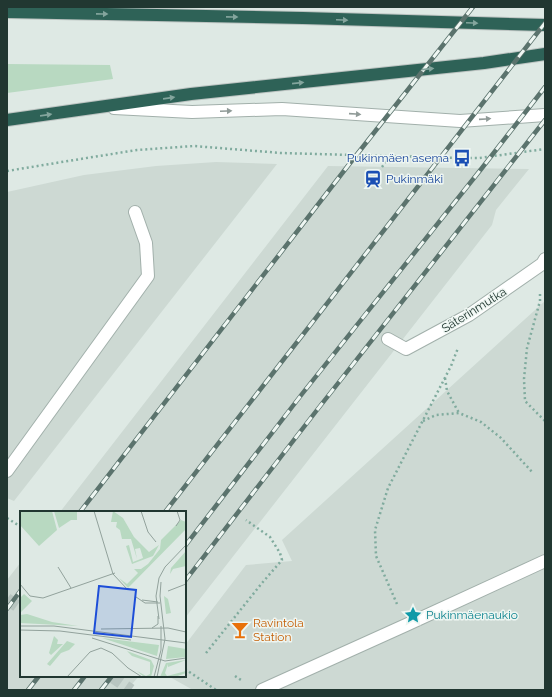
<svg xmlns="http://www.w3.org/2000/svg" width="552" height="697" font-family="Raleway,sans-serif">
	<rect width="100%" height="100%" fill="#dee9e4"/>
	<g fill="#cdd9d3">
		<path d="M216 162 277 164 14 501 7 498V192L84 175 156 166Z"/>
		<path d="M328 166 529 169 496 210 492 225 185 618V512H60Z"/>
		<path d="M545 301V690H193L168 676H185V645L246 565 292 561 282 540Z"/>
		<path d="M21 562V676H139L127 690H7V580Z"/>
	</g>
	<path fill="#b8d9c1" d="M7 64 110 65 113 79 7 93Z"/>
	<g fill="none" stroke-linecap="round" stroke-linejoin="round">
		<g stroke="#b8c5c0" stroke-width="12" stroke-dasharray="12 6" stroke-linecap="butt">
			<path d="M7 599 21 609"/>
			<path d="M111 676 131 690"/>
		</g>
		<g stroke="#a2b0ab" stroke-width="14">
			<g id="minor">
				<path d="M114 108 192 112 282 109 460 121 545 115"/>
				<path d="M388 339 406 349 469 315 542 264 545 259"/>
				<path d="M7 471 148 276 146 243 135 212"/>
				<path d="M262 690 406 625 545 561"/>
			</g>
		</g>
		<g stroke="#bcc3c1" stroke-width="14">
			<g id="highway">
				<path d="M7 12 303 18 545 25"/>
				<path d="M7 120 191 94 484 63 545 54"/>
			</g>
		</g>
		<g stroke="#80ab9e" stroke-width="2.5" stroke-dasharray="2 3" stroke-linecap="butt">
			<path d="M382 167 390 156"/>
			<path d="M7 171 68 161 137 150 194 146 281 153 462 158H479L545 149"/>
			<path d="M540 294V301L527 348 524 379 525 401 545 421"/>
			<path d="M445 378 447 391 459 413"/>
			<path d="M423 421 436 415 459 413 481 422 501 438 533 473"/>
			<path d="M7 518 21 527"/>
			<path d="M397 604 376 556 375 530 388 488 451 366 458 348"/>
			<path d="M206 653 262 583 282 560 280 553 270 537 246 520"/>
			<path d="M185 669 216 690"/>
			<path d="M235 676 241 680"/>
		</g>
		<use href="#minor" stroke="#fff" stroke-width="12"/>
		<use href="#highway" stroke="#2e6257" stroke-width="12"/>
		<g stroke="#5b736d" stroke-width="4.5">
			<g id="rail">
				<path d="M80 512 347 167 473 7"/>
				<path d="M165 512 545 23"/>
				<path d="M185 546 302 394 482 168 545 87"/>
				<path d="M185 581 317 410 545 120"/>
				<path d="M7 609 21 590"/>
				<path d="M28 690 39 676"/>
				<path d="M74 690 85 676"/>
				<path d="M101 690 112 676"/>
			</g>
		</g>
		<use href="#rail" stroke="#eef6f2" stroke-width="3" stroke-dasharray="9" stroke-linecap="butt"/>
	</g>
	<defs><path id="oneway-solid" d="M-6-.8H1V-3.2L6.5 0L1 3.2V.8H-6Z"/></defs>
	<g fill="#84a59d">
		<use href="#oneway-solid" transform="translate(102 14) rotate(1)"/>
		<use href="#oneway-solid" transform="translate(232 17) rotate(1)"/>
		<use href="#oneway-solid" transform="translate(342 20) rotate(2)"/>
		<use href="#oneway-solid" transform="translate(472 23) rotate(2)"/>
		<use href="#oneway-solid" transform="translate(428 69) rotate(-6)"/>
		<use href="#oneway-solid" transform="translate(298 83) rotate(-6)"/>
		<use href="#oneway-solid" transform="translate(169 98) rotate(-8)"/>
		<use href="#oneway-solid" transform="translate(46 115) rotate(-8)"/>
	</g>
	<g fill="#909b98">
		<use href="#oneway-solid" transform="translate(226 111) rotate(-2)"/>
		<use href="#oneway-solid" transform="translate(355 114) rotate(4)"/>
		<use href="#oneway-solid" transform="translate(485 119) rotate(-4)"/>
	</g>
	<defs>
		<g id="bus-bare" transform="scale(1.38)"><path d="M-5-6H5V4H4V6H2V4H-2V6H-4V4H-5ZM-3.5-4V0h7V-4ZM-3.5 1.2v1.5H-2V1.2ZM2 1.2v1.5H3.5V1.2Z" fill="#1a4fb4" stroke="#eef6f2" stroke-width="2.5" paint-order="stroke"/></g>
		<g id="station-bare" transform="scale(1.38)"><path d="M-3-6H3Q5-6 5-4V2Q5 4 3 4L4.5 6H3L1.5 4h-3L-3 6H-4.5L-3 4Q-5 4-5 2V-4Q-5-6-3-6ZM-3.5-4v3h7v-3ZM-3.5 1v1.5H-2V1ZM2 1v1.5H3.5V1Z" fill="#1a4fb4" stroke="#eef6f2" stroke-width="2.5" paint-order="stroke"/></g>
		<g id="sight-bare" transform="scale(1.38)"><path d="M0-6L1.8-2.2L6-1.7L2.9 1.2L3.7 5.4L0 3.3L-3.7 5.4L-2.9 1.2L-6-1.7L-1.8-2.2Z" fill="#0f9aa8" stroke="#eef6f2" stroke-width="2.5" paint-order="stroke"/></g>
		<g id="bar-bare" transform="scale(1.38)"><path d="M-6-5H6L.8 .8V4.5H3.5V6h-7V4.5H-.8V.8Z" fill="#e8710a" stroke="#eef6f2" stroke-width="2.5" paint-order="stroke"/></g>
	</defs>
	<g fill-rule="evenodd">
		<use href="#bus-bare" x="462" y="158"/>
		<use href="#station-bare" x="373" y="179"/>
		<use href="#sight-bare" x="413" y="615"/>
		<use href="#bar-bare" x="240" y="630"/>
	</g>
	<g text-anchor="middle" stroke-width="3" stroke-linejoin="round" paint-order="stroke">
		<g font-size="12" fill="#164399" stroke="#eef6f2" text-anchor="end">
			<text x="449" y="162">Pukinmäen asema</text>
			<text x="386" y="183" text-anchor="start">Pukinmäki</text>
		</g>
		<g font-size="12" fill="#213731" stroke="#eef6f2">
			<text transform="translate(474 310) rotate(-32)" y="4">Säterinmutka</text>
		</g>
		<g font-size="12" fill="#0d838f" stroke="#eef6f2" text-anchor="start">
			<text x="426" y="619">Pukinmäenaukio</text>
		</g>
		<g font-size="12" fill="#c56008" stroke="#eef6f2" text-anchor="start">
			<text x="253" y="627">Ravintola<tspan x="253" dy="14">Station</tspan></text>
		</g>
	</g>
	<g transform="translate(20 511)">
		<rect width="166" height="166" fill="#dee9e4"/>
		<path d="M0 0H32L37 19 19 35 0 14ZM34 0H57V9H51L39 17ZM93 0 103 7 114 26 129 41 139 34 133 45 112 53 106 35 109 34 113 51 123 47 120 37 115 38 117 48 111 28H102L100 19 96 16 97 11H91ZM161 9 166 11V18L108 77 99 67 107 73 118 62 114 58H121L128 53 140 38 141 29ZM166 40V55L153 58 150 63 151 57ZM4 83 12 90 0 102V87ZM144 85 148 88 151 102 146 103ZM7 103 32 111 58 115 0 112V104ZM34 125 38 129 37 133H43L31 144 29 142ZM82 127 139 134 137 145ZM47 130 55 133 49 139 41 142 30 155 27 153ZM148 135 166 138V146L146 148ZM107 140 131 149 134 155 131 166H124L117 160 126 165 130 163V151L112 145ZM166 149 148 156V153L145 162 147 165 166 160V162L155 166H140L146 152Z" fill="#b8d9c1"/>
		<path fill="none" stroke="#92a29c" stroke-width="1" d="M74 0 93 63 107 78M121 0 128 21 136 31M156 15 160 9 157 0M38 56 51 77M0 73 10 85 23 87 95 62M148 80 166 73M116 86 125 92H140M122 89 138 91M139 108 136 85 139 67 145 56 166 34M0 115H34L166 132M132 117 138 113V105M81 118 148 117 166 121M0 119 40 120 111 129M72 127 145 150 166 147M47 166 70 141 81 137 92 142 108 157 122 166M134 166 141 139V115M137 166 145 128 140 85 141 71"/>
		<path fill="#1d4ed8" fill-opacity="0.15" stroke="#1d4ed8" stroke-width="2" d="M79 75 116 79 111 126 74 122Z"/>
		<rect width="166" height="166" fill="none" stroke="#213731" stroke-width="2"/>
	</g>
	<rect width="552" height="697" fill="none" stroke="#213731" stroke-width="16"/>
</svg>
